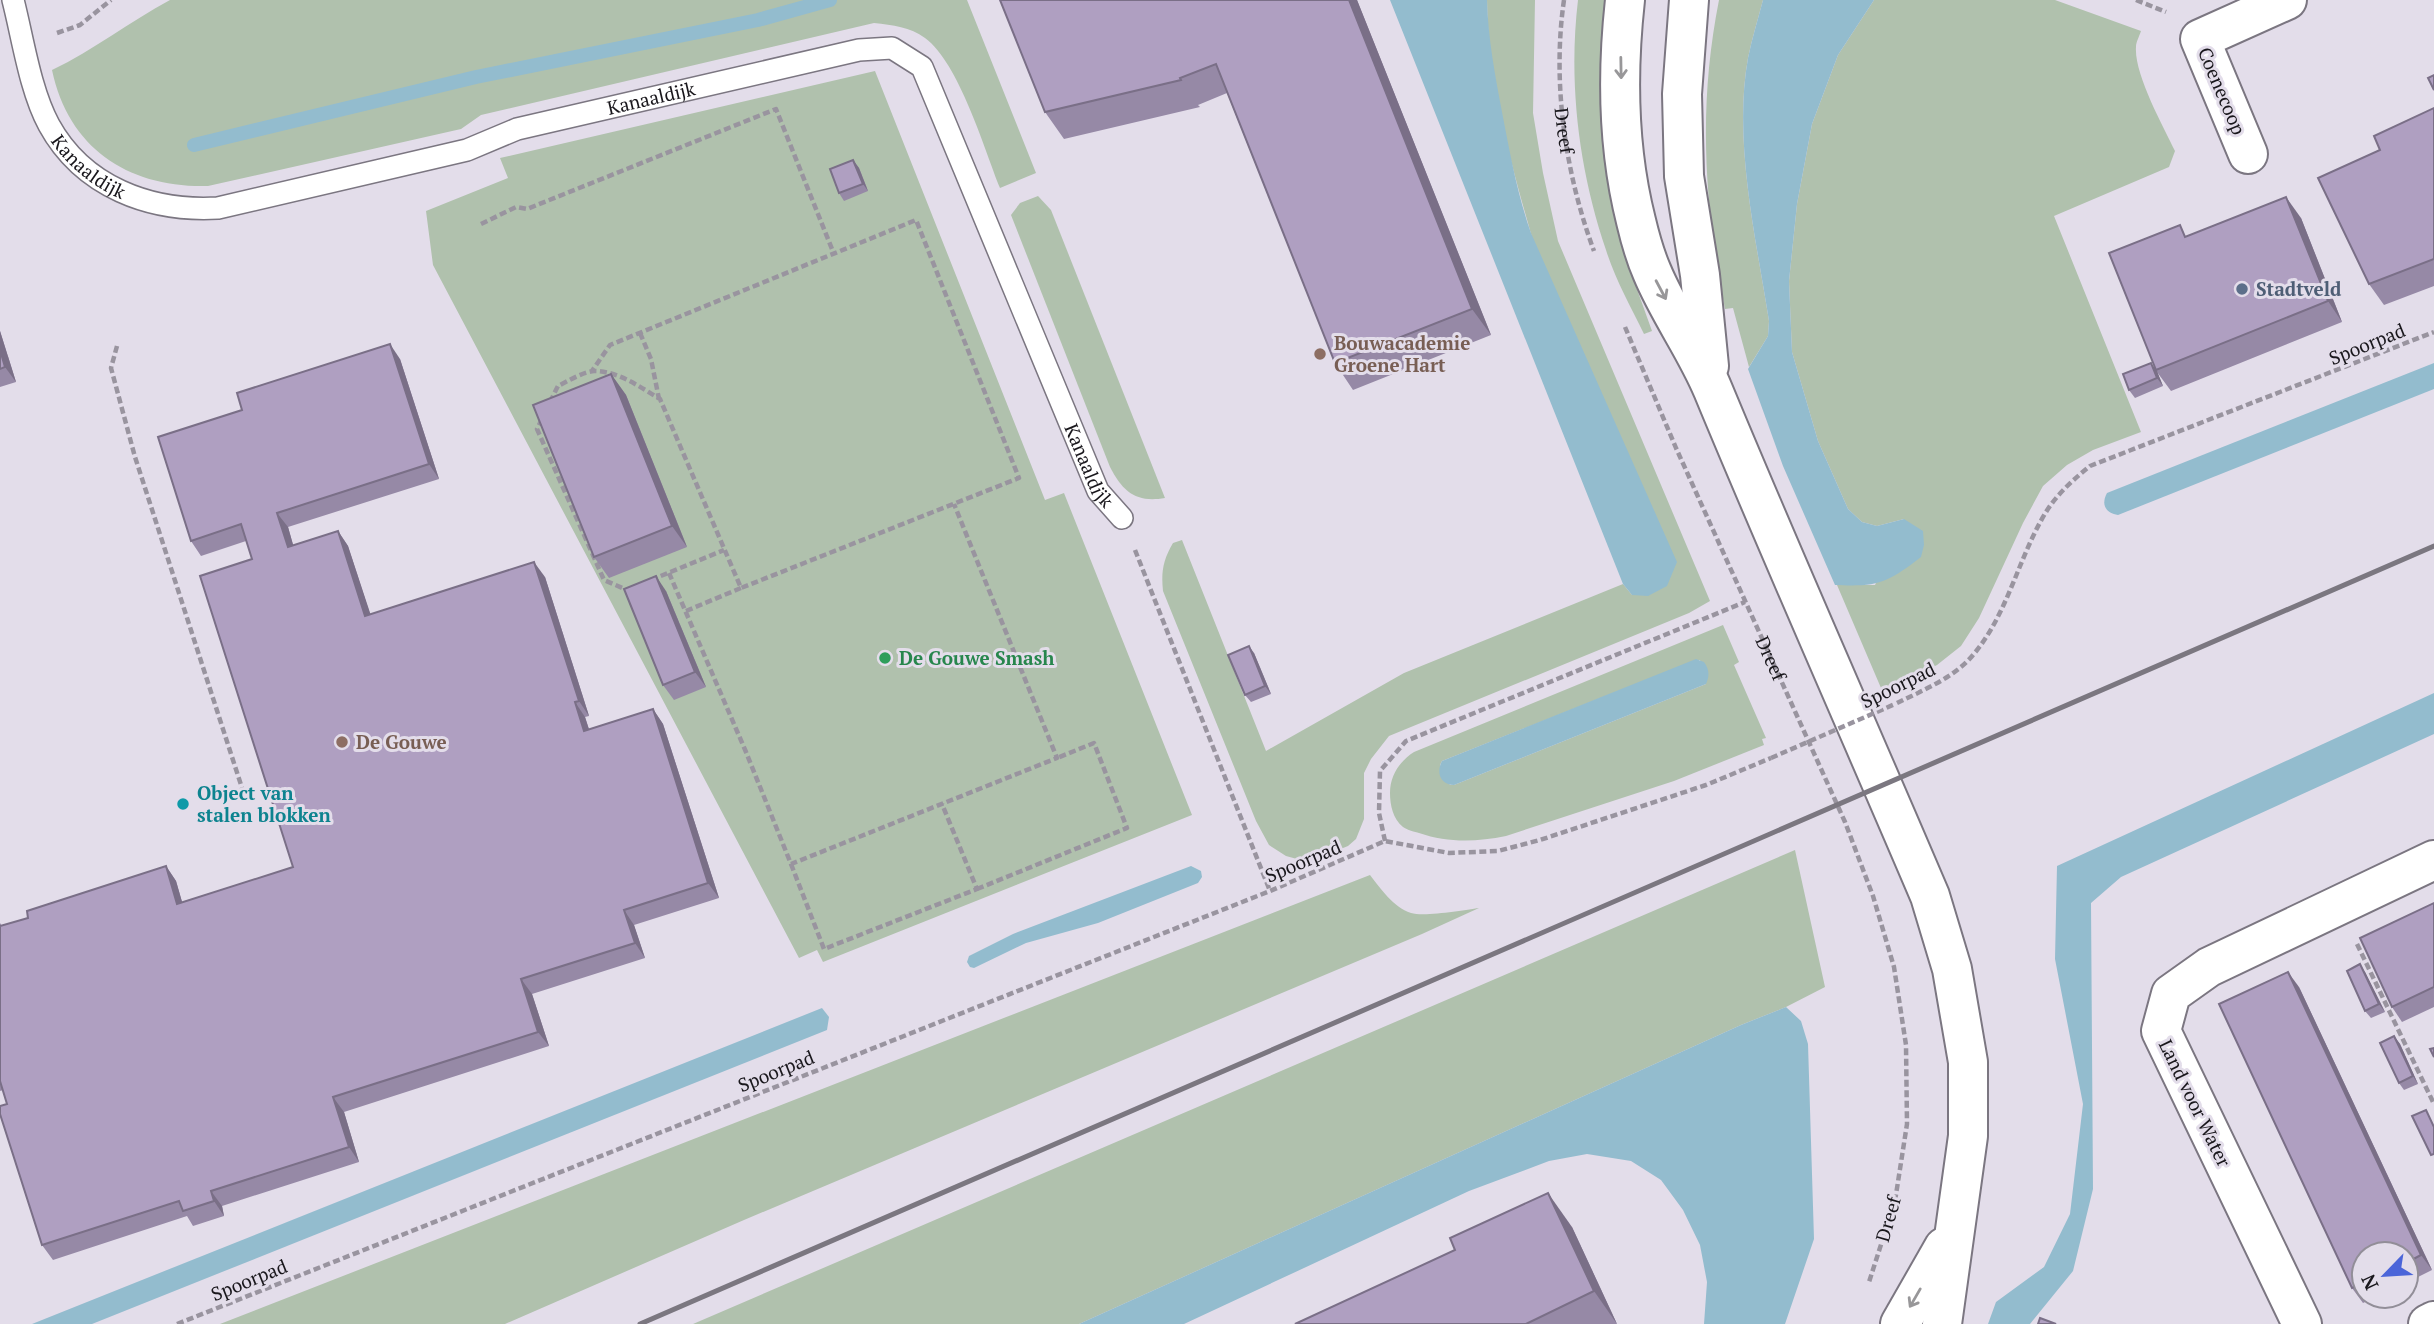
<svg xmlns="http://www.w3.org/2000/svg" width="2434" height="1324" font-family="'PT Serif',serif">
	<rect width="100%" height="100%" fill="#e3ddea"/>
	<g fill="#b0c1ad" fill-rule="evenodd">
		<path d="M170 0H967L1036 173 1000 188C984 148 959 63 925 38 910 27 893 25 874 23L481 115 461 129 208 186C130 188 69 150 52 70 94 50 129 22 170 0Z"/>
		<path d="M1487 0H1535L1533 113 1543 173 1558 241 1710 601 1689 613 1389 736 1371 759 1364 773V819L1356 839 1348 846 1308 862 1286 856 1269 845 1256 821 1163 591C1161 572 1163 560 1173 543L1182 540 1266 751 1404 673 1623 584 1632 595C1602 488 1573 382 1543 276 1518 187 1488 93 1487 0Z"/>
		<path d="M1578 0H1606L1602 60 1615 211 1625 256 1652 331 1644 334C1631 307 1615 279 1606 250 1579 170 1568 84 1578 0Z"/>
		<path d="M1719 0H1763C1758 19 1752 38 1748 58 1733 141 1756 238 1769 321L1768 336 1749 367 1733 308 1725 309C1704 203 1698 106 1719 0Z"/>
		<path d="M1874 0H2055L2141 31C2139 37 2136 42 2136 47 2134 74 2163 126 2175 151L2169 167 2054 216 2141 432 2093 450 2067 465 2043 486 2023 523 1979 618 1961 646 1937 665 1888 690 1887 685 1881 688 1837 585H1875L1904 519 1877 526 1862 522 1848 509 1818 441 1792 352 1789 281 1797 204 1812 124 1838 55Z"/>
		<path d="M875 71 1045 500 1064 493 1192 815 823 962 817 950 799 958 433 265 426 211 508 178 500 158Z"/>
		<path d="M1038 196 1051 210 1165 498C1136 503 1123 492 1110 467L1011 215 1020 203Z"/>
		<path d="M1723 625 1739 662 1734 665 1766 738 1762 739 1764 745 1674 781 1506 836C1476 842 1448 843 1419 833 1415 832 1407 830 1403 827 1393 819 1390 805 1390 793 1390 775 1400 761 1414 752ZM1696 660H1700L1706 684 1454 785H1450L1440 765 1442 761Z"/>
		<path d="M1795 850 1825 987 1786 1007 1741 1025 1079 1324H693Z"/>
		<path d="M1370 875C1381 889 1393 907 1411 913 1425 917 1464 910 1479 908L1422 934 744 1220 505 1324H220Z"/>
	</g>
	<g fill="#93bcce">
		<path d="M1390 0H1487C1488 38 1495 75 1502 112 1510 153 1517 193 1531 233L1677 562 1667 586 1648 596 1632 595 1623 584Z"/>
		<path d="M1763 0H1874L1838 55 1812 124 1797 204 1789 281 1792 352 1818 441 1848 509 1862 522 1877 526 1904 519 1923 531 1924 545 1921 557C1887 583 1879 587 1835 585L1783 466 1748 369 1768 336 1769 321C1756 238 1733 141 1748 58 1752 38 1758 19 1763 0Z"/>
		<path d="M2434 363V389L2118 515C2105 513 2101 504 2107 493Z"/>
		<path d="M1696 659 1704 662C1709 669 1710 675 1706 684L1454 785C1440 785 1436 772 1442 761Z"/>
		<path d="M2434 693V734L2121 877 2091 903 2093 1189 2073 1271 2030 1324H1988L1996 1302 2044 1267 2070 1214 2083 1104 2055 959 2057 866Z"/>
		<path d="M1191 866 1201 871 1202 877 1198 883 1098 923 1026 943 974 968 970 967 967 962 969 956 1013 934Z"/>
		<path d="M1786 1007 1801 1021 1808 1044 1814 1239 1785 1324H1704L1707 1282 1700 1245 1683 1210 1661 1180 1631 1161 1587 1154 1549 1161 1469 1191 1184 1324H1079L1741 1025Z"/>
		<path d="M822 1008 829 1017 827 1030 92 1324H32Z"/>
	</g>
	<g fill="none" stroke-linecap="round" stroke-linejoin="round">
		<path stroke="#93bcce" stroke-width="14" d="M194 145 476 77 758 20 830 0"/>
		<g stroke="#7b7681" stroke-width="24">
			<g id="service">
				<path id="s3" d="M13 0C23 39 30 90 49 125 83 187 150 212 218 208L467 150 517 129 859 50 892 48 922 67 1098 491 1122 518"/>
			</g>
		</g>
		<g stroke="#7b7681" stroke-width="42">
			<g id="minor">
				<path d="M2248 154 2200 39 2287 0"/>
				<path d="M2302 1324 2161 1031 2171 994 2209 967 2434 860"/>
				<path d="M2428 1324 2434 1321"/>
			</g>
		</g>
		<g stroke="#7b7681" stroke-width="42">
			<g id="secondary">
				<path d="M1625 0C1617 72 1618 150 1636 221 1640 238 1645 256 1652 272 1669 313 1696 349 1713 390 1783 559 1858 727 1930 896L1952 969 1968 1062V1136L1942 1324"/>
				<path d="M1689 0 1682 94 1684 176 1700 275 1709 366"/>
				<path d="M1900 1324 1944 1247"/>
			</g>
		</g>
		<g stroke="#99949f" stroke-width="4.5" stroke-dasharray="7 3.5" stroke-linecap="butt">
			<path id="s1" d="M1564 0C1552 82 1565 173 1594 251"/>
			<path d="M2136 0 2166 12"/>
			<path d="M57 33 80 25 111 0"/>
			<path d="M481 224 516 207 527 209 776 109 834 254"/>
			<path id="s2" d="M1625 327 1676 448 1845 822 1873 896 1894 967 1906 1045 1907 1124 1895 1201 1869 1282"/>
			<path d="M640 333 651 359 659 399"/>
			<path d="M117 346 111 368 135 457 243 791"/>
			<path d="M550 402 558 386C568 381 583 372 594 371 618 371 640 387 660 399L741 588 1019 478 916 220 610 345 592 371"/>
			<path d="M542 419 537 429 604 580 627 590"/>
			<path d="M1135 550 1270 891"/>
			<path d="M669 573 746 752 791 864 1057 758 954 504"/>
			<path d="M651 580 724 550"/>
			<path d="M686 611 741 588"/>
			<path d="M1897 703C1923 690 1954 678 1973 655 2008 614 2018 558 2046 512 2057 494 2074 479 2090 466L2434 332"/>
			<path d="M1385 841 1379 813 1380 771 1406 741 1745 602"/>
			<path d="M791 864 824 949 977 889 942 804"/>
			<path d="M977 889 1127 828 1094 743 1057 758"/>
			<path d="M2357 944 2434 1104"/>
			<path d="M177 1324 1270 891 1385 841 1449 853 1498 851 1540 840 1706 785 1771 758"/>
		</g>
		<use href="#service" stroke="#fff" stroke-width="21"/>
		<use href="#minor" stroke="#fff" stroke-width="38"/>
		<use href="#secondary" stroke="#fff" stroke-width="38"/>
		<path stroke="#7b7780" stroke-width="5" d="M640 1324 2434 546"/>
		<path stroke="#99949f" stroke-width="4.5" stroke-dasharray="7 3.5" stroke-linecap="butt" d="M1771 758 1895 704"/>
	</g>
	<g fill="#9689a6">
		<path d="M1000 0H1357L1491 335 1353 390 1335 363 1227 93 1198 105 1200 107 1064 139 1045 112Z"/>
		<path d="M2434 108V286L2384 305 2369 284 2380 150Z"/>
		<path d="M853 160 859 168 868 191 844 201 839 193Z"/>
		<path d="M2301 218 2342 322 2171 391 2157 372 2163 386 2135 398 2129 390 2155 369 2188 236Z"/>
		<path d="M0 331 16 382 0 387Z"/>
		<path d="M400 359 439 479 288 527 293 545 338 531 348 546 370 614 545 577 589 716 585 717 589 729 653 709 663 724 719 898 634 925 645 958 532 994 549 1046 344 1112 359 1162 222 1206 224 1216 193 1226 187 1216 53 1260 42 1245 7 1104 3 1090 0 1091V923L2 926 28 918 166 866 176 881 182 902 293 867 252 559 246 541 201 556 191 541Z"/>
		<path d="M611 374 626 395 687 547 609 578 594 557Z"/>
		<path d="M666 591 706 687 674 700 663 685Z"/>
		<path d="M1254 653 1271 694 1251 702 1245 695Z"/>
		<path d="M2434 903V1007L2402 1022 2392 1007Z"/>
		<path d="M2365 972 2385 1012 2371 1018 2365 1011Z"/>
		<path d="M2299 987 2432 1270 2406 1283V1254H2364V1296H2378L2363 1303 2352 1288Z"/>
		<path d="M2394 1036 2400 1044 2418 1084 2404 1090 2399 1083Z"/>
		<path d="M1572 1227 1617 1324H1295Z"/>
	</g>
	<g fill="#7a6f87">
		<path d="M1349 0H1357L1491 335 1472 309Z"/>
		<path d="M853 160 859 168 868 191 863 184Z"/>
		<path d="M2286 197 2301 218 2342 322 2328 301Z"/>
		<path d="M0 331 16 382 5 367 0 350Z"/>
		<path d="M390 344 400 359 439 479 429 464Z"/>
		<path d="M2151 363 2157 371 2163 386 2157 378Z"/>
		<path d="M611 374 626 395 687 547 672 526Z"/>
		<path d="M277 513 288 527 298 562 288 547Z"/>
		<path d="M338 531 348 546 376 631 365 616Z"/>
		<path d="M534 562 545 577 589 716 579 701Z"/>
		<path d="M656 576 666 591 706 687 695 672Z"/>
		<path d="M1249 646 1254 653 1271 694 1265 686Z"/>
		<path d="M575 702 585 717 594 746 584 731Z"/>
		<path d="M653 709 663 724 719 898 708 883Z"/>
		<path d="M166 866 176 881 187 919 177 904Z"/>
		<path d="M624 910 634 925 645 958 635 943Z"/>
		<path d="M2360 964 2365 972 2385 1012 2379 1004Z"/>
		<path d="M2288 972 2299 987 2432 1270 2421 1255Z"/>
		<path d="M521 979 532 994 549 1046 538 1032Z"/>
		<path d="M2394 1036 2400 1044 2418 1084 2413 1076Z"/>
		<path d="M333 1097 344 1112 359 1162 349 1147Z"/>
		<path d="M211 1191 222 1206 224 1216 214 1201Z"/>
		<path d="M1548 1193 1572 1227 1617 1324 1594 1291Z"/>
	</g>
	<g fill="#af9fc1" stroke="#7a6f87" stroke-width="2">
		<path d="M1000 0H1349L1472 309 1335 363 1216 64 1180 78 1181 80 1045 112Z"/>
		<path d="M2434 75V90L2428 78Z"/>
		<path d="M2434 108V259L2369 284 2318 178 2380 150 2374 136Z"/>
		<path d="M853 160 863 184 839 193 830 169Z"/>
		<path d="M2286 197 2328 301 2156 370 2109 253 2180 225 2185 237Z"/>
		<path d="M390 344 429 464 277 513 288 547 338 531 365 616 534 562 579 701 575 702 584 731 653 709 708 883 624 910 635 943 521 979 538 1032 333 1097 349 1147 211 1191 214 1201 183 1211 179 1201 42 1245 0 1114V1106L7 1104 0 1081V926L28 918 27 911 166 866 177 904 293 867 200 576 252 559 241 524 191 541 158 437 242 410 237 393Z"/>
		<path d="M0 350 5 367 0 369Z"/>
		<path d="M2151 363 2157 378 2129 390 2123 374Z"/>
		<path d="M611 374 672 526 594 557 533 405Z"/>
		<path d="M656 576 695 672 663 685 624 589Z"/>
		<path d="M1249 646 1265 686 1245 695 1228 655Z"/>
		<path d="M2434 903V987L2392 1007 2360 938Z"/>
		<path d="M2360 964 2379 1004 2365 1011 2347 971Z"/>
		<path d="M2288 972 2421 1255 2406 1263V1254H2364V1283L2352 1288 2219 1004Z"/>
		<path d="M2394 1036 2413 1076 2399 1083 2380 1043Z"/>
		<path d="M2434 1048V1057L2430 1049Z"/>
		<path d="M2426 1110 2434 1127V1154L2431 1155 2412 1116Z"/>
		<path d="M1548 1193 1594 1291 1526 1324H1295L1455 1250 1450 1238Z"/>
		<path d="M2040 1318 2056 1324H2038Z"/>
	</g>
	<defs><path id="oneway-shaft" d="M-6 0H5M1.5-3L5.5 0L1.5 3" fill="none" stroke-width="1.6" stroke-linecap="round" stroke-linejoin="round" transform="scale(1.75)"/></defs>
	<g stroke="#989799">
		<use href="#oneway-shaft" transform="translate(1621 68) rotate(89)"/>
		<use href="#oneway-shaft" transform="translate(1661 290) rotate(62)"/>
		<use href="#oneway-shaft" transform="translate(1915 1298) rotate(120)"/>
	</g>
	<circle fill="#5c6f8a" stroke="#e3ddea" stroke-width="2.5" cx="2242" cy="289" r="7"/>
	<g fill="#8d6e63" stroke="#e3ddea" stroke-width="2.5">
		<circle cx="1320" cy="354" r="7"/>
		<circle cx="342" cy="742" r="7"/>
	</g>
	<circle fill="#2e9e5b" stroke="#e3ddea" stroke-width="2.5" cx="885" cy="658" r="7"/>
	<circle fill="#0f9aa8" stroke="#e3ddea" stroke-width="2.5" cx="183" cy="804" r="7"/>
	<g text-anchor="middle" stroke-width="6" stroke-linejoin="round" paint-order="stroke">
		<g font-size="19" fill="#19171c" stroke="#e3ddea">
			<text transform="translate(2222 91) rotate(67)" y="7">Coenecoop</text>
			<text dy="7" stroke="none"><textPath href="#s3" startOffset="777">Kanaaldijk</textPath></text>
			<text dy="7" stroke="none"><textPath href="#s1" startOffset="131">Dreef</textPath></text>
			<text dy="7" stroke="none"><textPath href="#s3" startOffset="189">Kanaaldijk</textPath></text>
			<text transform="translate(2367 344) rotate(-22)" y="7">Spoorpad</text>
			<text dy="7" stroke="none"><textPath href="#s3" startOffset="1491">Kanaaldijk</textPath></text>
			<text dy="7" stroke="none"><textPath href="#s2" startOffset="362">Dreef</textPath></text>
			<text transform="translate(1898 685) rotate(-26)" y="7">Spoorpad</text>
			<text transform="translate(1303 861) rotate(-23)" y="7">Spoorpad</text>
			<text transform="translate(776 1071) rotate(-22)" y="7">Spoorpad</text>
			<text transform="translate(2195 1103) rotate(64)" y="7">Land voor Water</text>
			<text transform="translate(1888 1219) rotate(-74)" y="7">Dreef</text>
			<text transform="translate(249 1280) rotate(-22)" y="7">Spoorpad</text>
		</g>
		<g font-size="19" font-weight="bold" fill="#4e5e75" stroke="#e3ddea" text-anchor="start">
			<text x="2256" y="296">Stadtveld</text>
		</g>
		<g font-size="19" font-weight="bold" fill="#785e54" stroke="#e3ddea" text-anchor="start">
			<text x="1334" y="350">Bouwacademie<tspan x="1334" dy="22">Groene Hart</tspan></text>
			<text x="356" y="749">De Gouwe</text>
		</g>
		<g font-size="19" font-weight="bold" fill="#27864d" stroke="#e3ddea" text-anchor="start">
			<text x="899" y="665">De Gouwe Smash</text>
		</g>
		<g font-size="19" font-weight="bold" fill="#0d838f" stroke="#e3ddea" text-anchor="start">
			<text x="197" y="800">Object van<tspan x="197" dy="22">stalen blokken</tspan></text>
		</g>
	</g>
	<g transform="translate(2385 1275) rotate(245)"><circle r="33" fill="#e3ddea" stroke="#928e98" stroke-width="2"/>
	<path d="M0-5L12 26L0 18L-12 26Z" fill="#4b65d9"/>
	<text y="-10" font-size="19" font-weight="bold" text-anchor="middle" fill="#19171c">N</text>
	</g>
</svg>
